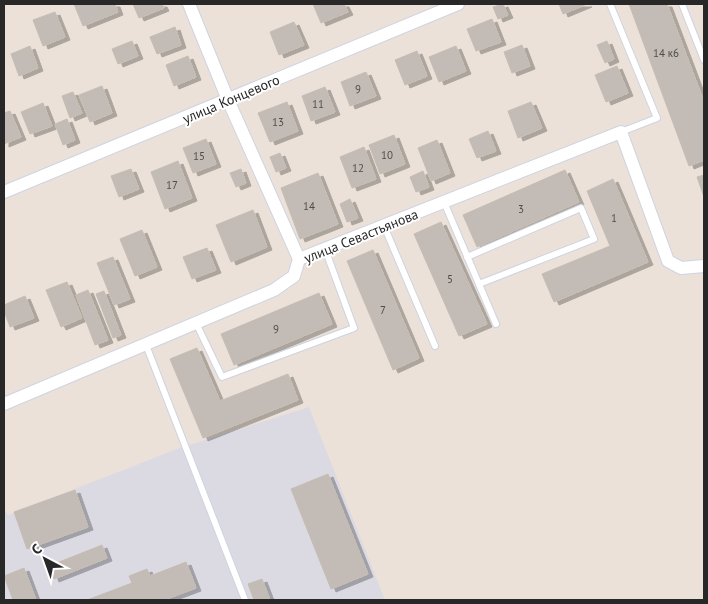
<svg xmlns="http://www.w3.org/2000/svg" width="708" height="604" font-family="'PT Sans',sans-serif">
	<defs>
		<filter id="shadow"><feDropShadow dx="5" dy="3" stdDeviation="0" flood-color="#0004"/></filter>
	</defs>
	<rect width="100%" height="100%" fill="#ebe1d8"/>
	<path fill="#dbdae3" d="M309 407 385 600H4V508L8 515 177 449Z"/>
	<g fill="#c3bbb5" stroke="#c6bdb2" filter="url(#shadow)">
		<path d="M74 4H115L118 12 83 26Z"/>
		<path d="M133 4H162L164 8 139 18Z"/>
		<path d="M313 4H344L348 12 321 23Z"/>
		<path d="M503 4 508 15 498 19 493 7Z"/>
		<path d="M559 4H587L563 14Z"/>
		<path d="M629 4H667L704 102V160L689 166Z"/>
		<path d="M55 12 65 37 43 46 33 20Z"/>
		<path d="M492 19 501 42 476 51 467 29Z"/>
		<path d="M294 22 304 45 279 55 270 32Z"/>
		<path d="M175 27 181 45 157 54 150 37Z"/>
		<path d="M132 41 138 56 118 64 112 49Z"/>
		<path d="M607 41 614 59 605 63 597 45Z"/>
		<path d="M522 45 530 66 512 73 504 52Z"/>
		<path d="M30 46 38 68 19 76 11 54Z"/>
		<path d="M456 46 466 71 439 82 429 57Z"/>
		<path d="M417 51 427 76 405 85 395 60Z"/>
		<path d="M188 56 196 77 174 86 166 65Z"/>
		<path d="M617 66 628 93 606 102 595 75Z"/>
		<path d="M366 72 376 96 350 106 341 82Z"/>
		<path d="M102 86 112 113 90 122 79 95Z"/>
		<path d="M325 87 335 112 311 121 302 96Z"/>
		<path d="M73 92 82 113 70 118 62 96Z"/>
		<path d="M287 102 298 131 270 142 258 113Z"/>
		<path d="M531 102 542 128 518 138 508 111Z"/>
		<path d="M43 103 52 126 30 134 21 112Z"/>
		<path d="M10 111 21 137 4 144V113Z"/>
		<path d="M67 119 75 140 63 145 55 124Z"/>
		<path d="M488 131 496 151 477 158 469 139Z"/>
		<path d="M394 135 405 164 380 174 369 145Z"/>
		<path d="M206 139 216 164 193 173 183 148Z"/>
		<path d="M437 140 450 173 431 181 418 148Z"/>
		<path d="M364 147 376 179 352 188 340 157Z"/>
		<path d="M280 153 286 168 276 172 270 157Z"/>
		<path d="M178 161 192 198 165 209 151 172Z"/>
		<path d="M131 169 139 189 119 197 111 176Z"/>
		<path d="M241 169 246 183 236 187 230 173Z"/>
		<path d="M565 170 579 202 477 247 463 215Z"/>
		<path d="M423 171 429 187 416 192 410 177Z"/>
		<path d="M318 173 338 224 300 239 281 188Z"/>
		<path d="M704 175V197L697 177Z"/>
		<path d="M613 179 648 262 554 302 542 274 610 246 587 191Z"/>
		<path d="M350 199 358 218 347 222 340 204Z"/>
		<path d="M253 210 267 247 231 262 216 225Z"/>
		<path d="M441 222 487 324 459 336 414 234Z"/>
		<path d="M142 230 157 267 135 276 120 239Z"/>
		<path d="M207 248 216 270 192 279 183 257Z"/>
		<path d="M373 250 419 358 393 370 347 261Z"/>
		<path d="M113 257 130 299 114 305 97 263Z"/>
		<path d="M67 282 82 318 61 327 46 290Z"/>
		<path d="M88 290 108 340 95 345 76 295Z"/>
		<path d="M104 291 121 335 113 338 96 294Z"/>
		<path d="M319 293 332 324 234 365 221 334Z"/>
		<path d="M25 296 34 318 10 327 4 311V305Z"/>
		<path d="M197 348 220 401 288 374 298 400 203 438 170 359Z"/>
		<path d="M328 474 368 574 331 589 291 489Z"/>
		<path d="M75 490 88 527 27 549 14 512Z"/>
		<path d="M102 545 107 558 54 579 49 566Z"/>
		<path d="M186 562 196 588 164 600H87L132 583 129 576 147 569 150 576Z"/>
		<path d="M24 568 36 600H13L4 576Z"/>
		<path d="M262 579 270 600H254L248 584Z"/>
	</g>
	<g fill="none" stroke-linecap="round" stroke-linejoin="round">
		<g stroke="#cdd4e2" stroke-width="8">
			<g id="lane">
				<path d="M610 4 657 118 621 132"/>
				<path d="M682 4 704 60"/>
				<path d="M444 202 496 324"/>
				<path d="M384 226 435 346"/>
				<path d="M467 257 581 208 594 239 479 284"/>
				<path d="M196 323 222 377 354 328 325 249"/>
				<path d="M146 345 245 600"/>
			</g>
		</g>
		<g stroke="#cdd4e2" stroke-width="14">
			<g id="street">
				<path d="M189 4 228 100 299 259"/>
				<path d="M4 192 458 4"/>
				<path d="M299 259 621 132 668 261 681 268 704 266"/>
				<path d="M4 404 274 290 294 276 299 259"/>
			</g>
		</g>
		<use href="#lane" stroke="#fff" stroke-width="6"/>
		<use href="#street" stroke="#fff" stroke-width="12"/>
	</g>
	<g text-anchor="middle" stroke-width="4" stroke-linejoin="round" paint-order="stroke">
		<g font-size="11" fill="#4f4d4b">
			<text x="666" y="57">14 к6</text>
			<text x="358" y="93">9</text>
			<text x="318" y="108">11</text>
			<text x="278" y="126">13</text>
			<text x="387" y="159">10</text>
			<text x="199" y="160">15</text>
			<text x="358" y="172">12</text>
			<text x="172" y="189">17</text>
			<text x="309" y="210">14</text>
			<text x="521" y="213">3</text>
			<text x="614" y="222">1</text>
			<text x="450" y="283">5</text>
			<text x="383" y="314">7</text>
			<text x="276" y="333">9</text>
		</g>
		<g font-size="14" fill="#282828" stroke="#fff">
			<text transform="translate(231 99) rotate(-23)" y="5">улица Концевого</text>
			<text transform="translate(361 236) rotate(-22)" y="5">улица Севастьянова</text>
		</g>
	</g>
	<rect width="708" height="604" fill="none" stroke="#282828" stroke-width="10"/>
	<g transform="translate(45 559) rotate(319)" stroke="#ffffff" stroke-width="4" paint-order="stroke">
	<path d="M0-4L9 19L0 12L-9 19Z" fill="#282828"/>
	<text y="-8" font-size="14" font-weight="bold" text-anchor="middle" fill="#282828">С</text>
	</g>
</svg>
